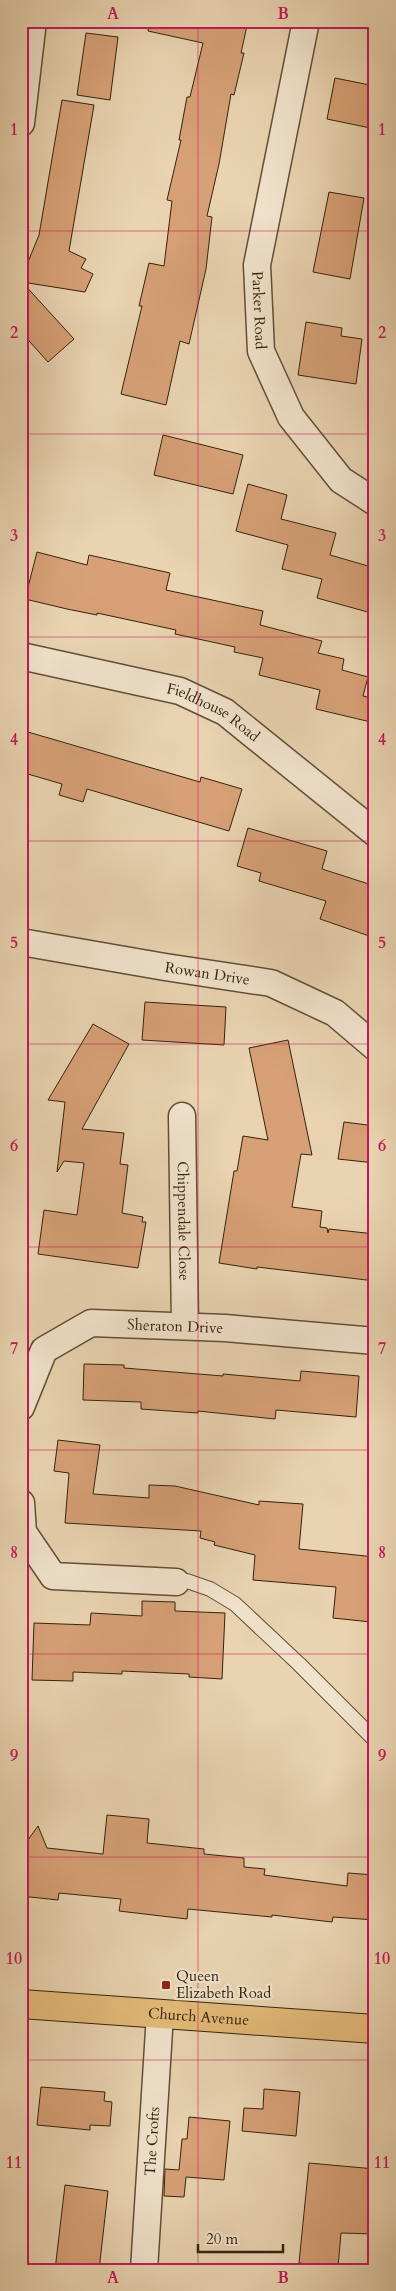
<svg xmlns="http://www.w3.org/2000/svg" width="396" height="2291" font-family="Cardo,serif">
	<rect width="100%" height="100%" fill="#e9d3b0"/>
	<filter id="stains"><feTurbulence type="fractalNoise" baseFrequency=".004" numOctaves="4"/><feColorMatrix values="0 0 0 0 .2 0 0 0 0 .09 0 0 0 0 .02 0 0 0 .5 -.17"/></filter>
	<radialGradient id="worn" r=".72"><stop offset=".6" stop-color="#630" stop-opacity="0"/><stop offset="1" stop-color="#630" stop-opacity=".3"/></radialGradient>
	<g fill="#d7a076" stroke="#33230d">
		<path d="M149 21H248L241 53H244L234 95 231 94 219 164 207 216 212 217 206 269 189 344 180 341 166 405 121 394 142 306H139L149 263 164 266 172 201 167 200 181 140H179L187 97H190L203 43 148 31Z"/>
		<path d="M86 33 118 37 110 100 77 95Z"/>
		<path d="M335 78 375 86V129L327 119Z"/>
		<path d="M62 100 94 105 69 251 86 259 81 268 93 274 85 292 22 282 74 339 48 362 21 332V279L39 235Z"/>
		<path d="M329 192 364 198 350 279 313 272Z"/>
		<path d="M306 322 342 328 341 336 362 339 356 384 298 375Z"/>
		<path d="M163 435 243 455 233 494 154 475Z"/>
		<path d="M248 484 287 495 281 519 336 533 330 555 375 568V614L317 598 322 579 282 569 288 545 236 531Z"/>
		<path d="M37 552 87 565 89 555 170 573 166 590 263 611 260 625 322 641 318 653 344 659 342 670 368 677 363 696 375 699V723L316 709 320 690 259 675 263 658 234 652 235 647 175 634 176 630 97 613V615L67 609 25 599Z"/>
		<path d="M21 730 200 782 201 777 242 789 229 831 87 789 83 802 59 795 62 784 21 772Z"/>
		<path d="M248 828 327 851 322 869 375 886V938L320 919 326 901 259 881 261 873 237 866Z"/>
		<path d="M145 1002 226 1007 224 1045 142 1040Z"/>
		<path d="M93 1024 129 1044 82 1129 124 1133 120 1164 128 1165 122 1213 143 1217 142 1222H146L138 1268 38 1254 44 1210 77 1215 84 1163 64 1161 57 1172 65 1102 48 1100Z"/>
		<path d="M288 1040 312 1155 301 1154 292 1207 322 1211 320 1227 327 1228 328 1233 329 1229 375 1234V1281L257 1267V1269L219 1263 234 1171H237L243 1136 268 1140 249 1048Z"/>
		<path d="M344 1122 375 1126V1163L338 1159Z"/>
		<path d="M84 1364 124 1365V1368L223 1376V1374L300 1381 301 1371 359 1376 356 1417 276 1410 275 1419 198 1411V1413L141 1409V1402L83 1400Z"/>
		<path d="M58 1440 100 1445 93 1494 149 1498V1485L175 1486 259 1505V1501L303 1504 299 1549 375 1557 371 1622 333 1618 336 1587 253 1580 255 1555 214 1545 215 1542 200 1538 201 1531 65 1523 69 1473 54 1471Z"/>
		<path d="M142 1601 175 1602V1611L225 1613 222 1679 189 1677V1674L122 1671V1674L73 1672V1681L32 1680 34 1623 90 1625 91 1613 142 1616Z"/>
		<path d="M107 1815 149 1819 147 1843 204 1849V1854L244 1858V1867L265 1869 264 1875 347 1886 348 1873 375 1875V1920L333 1917 332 1922 272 1915V1917L188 1909 187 1919 119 1911 121 1899 59 1893 58 1900 21 1896 22 1848 38 1826 47 1848 103 1854Z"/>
		<path d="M41 2087 105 2092 104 2101 112 2102 110 2126 90 2125V2130L37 2125Z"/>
		<path d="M264 2089 300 2092 296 2136 242 2131 244 2108 263 2109Z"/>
		<path d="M189 2117 230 2121 224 2180 186 2177 184 2197 164 2196 165 2169 179 2170 182 2139H187Z"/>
		<path d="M309 2163 375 2169V2234L341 2233 338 2267 299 2263Z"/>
		<path d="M65 2185 108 2191 99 2270H55Z"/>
	</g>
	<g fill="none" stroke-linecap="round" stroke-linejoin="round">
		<g stroke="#604f36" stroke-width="16">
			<path id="lane" d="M176 1582 187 1581 210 1589 235 1604 299 1664 375 1740"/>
		</g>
		<g stroke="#604f36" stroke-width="29">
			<g id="street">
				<path id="s1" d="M306 21 257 265 261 351 291 417 341 480 375 502"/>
				<path d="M21 123 33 21"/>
				<path id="s2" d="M21 656 180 691 225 712 375 833"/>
				<path id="s3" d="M21 942 165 967 271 983 335 1013 375 1047"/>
				<path id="s4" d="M182 1116 185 1326"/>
				<path id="s5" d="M21 1407 44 1350 91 1323 225 1328 375 1341"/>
				<path d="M21 1503 23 1532 53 1576 176 1582"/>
				<path id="s6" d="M144 2270 160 2014"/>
			</g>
		</g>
		<g stroke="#33230d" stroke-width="30">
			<g id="primary">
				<path id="s7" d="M21 2004 375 2029"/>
			</g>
		</g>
		<use href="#lane" stroke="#f1e2cc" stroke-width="14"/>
		<use href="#street" stroke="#f1e2cc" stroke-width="26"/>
		<use href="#primary" stroke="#e4ba78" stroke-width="28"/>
	</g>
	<path fill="none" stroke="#c2185b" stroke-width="1" stroke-opacity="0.55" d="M198 21V2270M21 231H375M21 434H375M21 637H375M21 841H375M21 1044H375M21 1247H375M21 1450H375M21 1654H375M21 1857H375M21 2060H375"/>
	<rect fill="#8f2418" stroke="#f1e2cc" stroke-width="2" x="161" y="1980" width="10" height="10" rx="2.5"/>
	<g text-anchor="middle" stroke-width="4.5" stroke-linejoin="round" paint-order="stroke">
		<g font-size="15" fill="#33230d" stroke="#f1e2cc">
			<text dy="5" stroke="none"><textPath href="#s1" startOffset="294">Parker Road</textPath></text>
			<text dy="5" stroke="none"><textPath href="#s2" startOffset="202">Fieldhouse Road</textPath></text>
			<text dy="5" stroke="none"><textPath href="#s3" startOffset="189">Rowan Drive</textPath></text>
			<text dy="5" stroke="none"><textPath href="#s4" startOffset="105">Chippendale Close</textPath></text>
			<text dy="5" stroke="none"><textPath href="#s5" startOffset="200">Sheraton Drive</textPath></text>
			<text dy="5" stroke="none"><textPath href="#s7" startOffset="178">Church Avenue</textPath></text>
			<text dy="5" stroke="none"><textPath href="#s6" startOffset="129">The Crofts</textPath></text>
		</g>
		<g font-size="15" fill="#33230d" stroke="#f1e2cc" text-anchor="start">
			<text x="176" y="1981">Queen<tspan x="176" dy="17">Elizabeth Road</tspan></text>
		</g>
	</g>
	<rect width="396" height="2291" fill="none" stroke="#e9d3b0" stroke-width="55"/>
	<path d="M198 2244v8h85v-8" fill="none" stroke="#33230d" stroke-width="2.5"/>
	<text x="206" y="2244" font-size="15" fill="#33230d" stroke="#f1e2cc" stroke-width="4" paint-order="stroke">20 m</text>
	<rect x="28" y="28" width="340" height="2236" fill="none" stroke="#c2185b" stroke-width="2"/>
	<g font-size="16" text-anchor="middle" font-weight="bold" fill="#c2185b">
		<text x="113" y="19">A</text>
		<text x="283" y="19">B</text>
		<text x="14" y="135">1</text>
		<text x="382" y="135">1</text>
		<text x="14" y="338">2</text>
		<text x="382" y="338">2</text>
		<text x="14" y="541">3</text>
		<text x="382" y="541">3</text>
		<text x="14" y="745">4</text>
		<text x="382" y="745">4</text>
		<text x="14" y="948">5</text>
		<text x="382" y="948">5</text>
		<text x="14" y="1151">6</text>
		<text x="382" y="1151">6</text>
		<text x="14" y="1354">7</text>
		<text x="382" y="1354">7</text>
		<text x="14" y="1558">8</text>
		<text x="382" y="1558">8</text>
		<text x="14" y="1761">9</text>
		<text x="382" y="1761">9</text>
		<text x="14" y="1964">10</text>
		<text x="382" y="1964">10</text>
		<text x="14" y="2168">11</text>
		<text x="382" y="2168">11</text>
		<text x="113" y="2283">A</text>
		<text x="283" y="2283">B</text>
	</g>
	<rect width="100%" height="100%" filter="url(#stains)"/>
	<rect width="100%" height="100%" fill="url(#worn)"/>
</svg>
